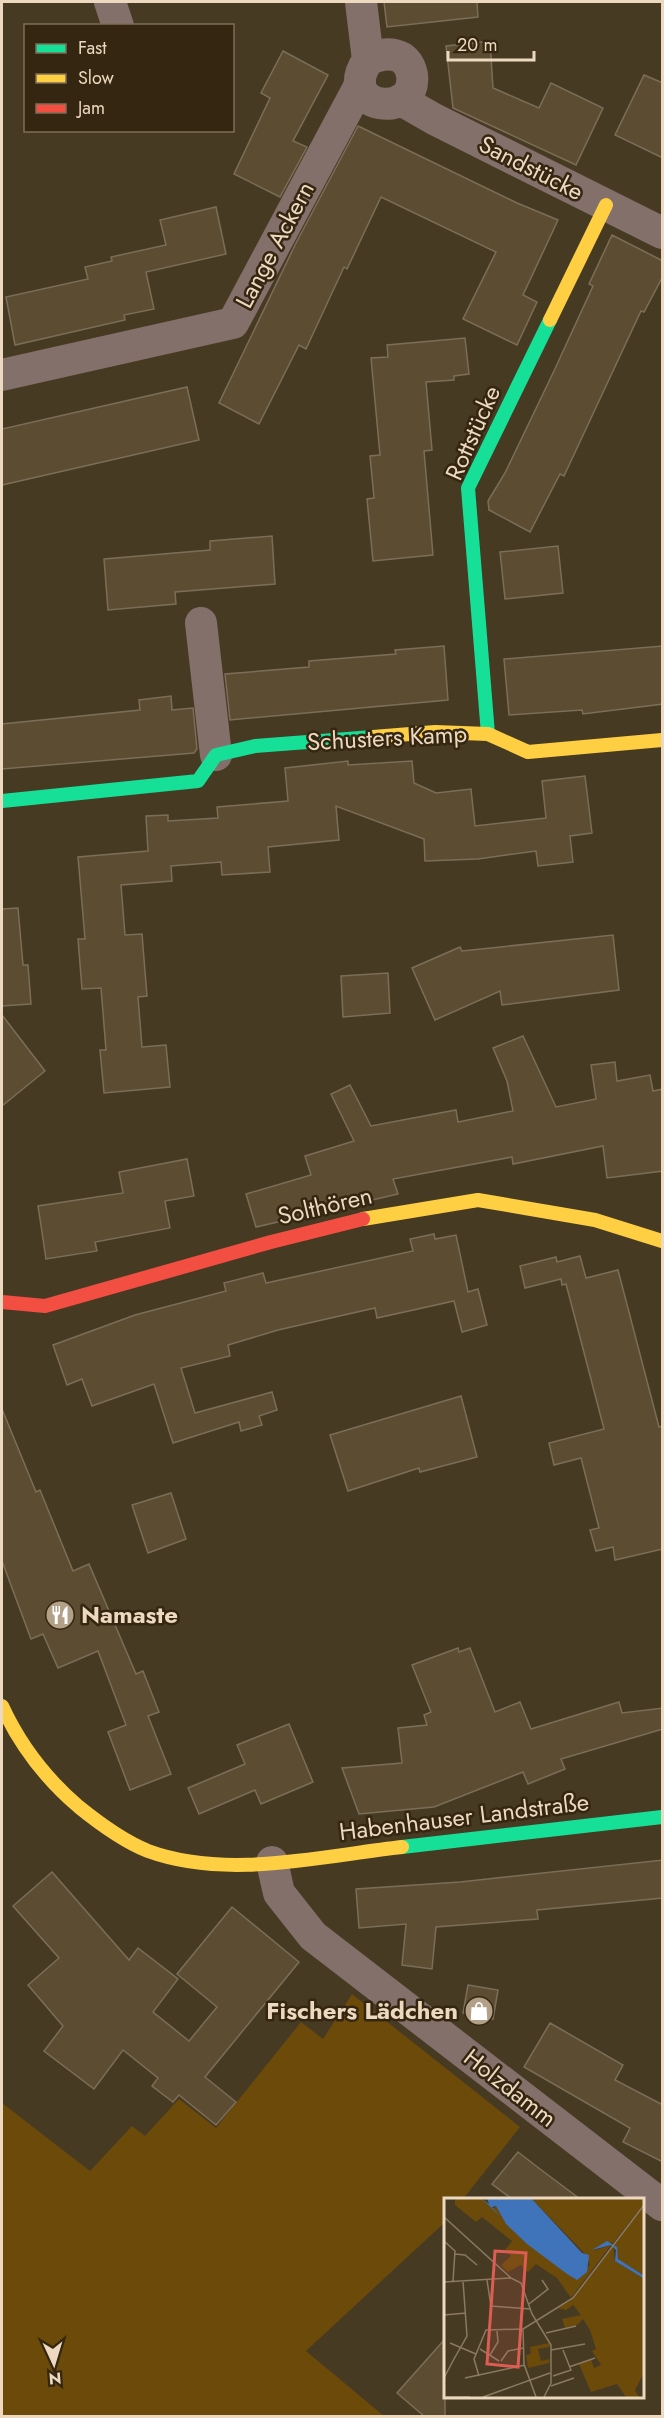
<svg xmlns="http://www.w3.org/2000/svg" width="664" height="2418" font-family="Jost,sans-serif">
	<rect width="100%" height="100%" fill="#473a23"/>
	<path fill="#6b4a0a" d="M352 1994 520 2127 463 2199H445L443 2224 306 2351 384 2416H2V2103L90 2171 132 2126 145 2136 179 2099 216 2128 301 2022 323 2039Z"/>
	<g fill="#5c4d32" stroke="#7b6e59" stroke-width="1.5">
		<path d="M384 2H477L478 17 387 27Z"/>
		<path d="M490 41 493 88 539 108 551 83 603 108 576 165 453 108 446 46Z"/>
		<path d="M283 51 328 75 293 141 307 147 280 197 234 174 270 98 261 93Z"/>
		<path d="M644 75 663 83V158L615 135Z"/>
		<path d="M358 126 517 203 558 220 523 295 537 302 517 345 463 319 496 252 381 197 347 269 344 267 306 349 299 345 259 424 219 403 296 243Z"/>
		<path d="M216 207 226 254 146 272 154 309 124 315 125 320 15 345 6 297 88 279 85 267 112 261 111 257 166 245 160 220Z"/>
		<path d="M612 235 663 261V276L644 312 641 311 564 476 560 474 530 532 489 510 488 501 505 473 553 373 593 286 589 284Z"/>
		<path d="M465 338 469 374 454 376V380L426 382 432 450 424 451 433 555 373 561 367 499 374 498 370 456 380 455 371 358 388 357 387 345Z"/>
		<path d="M187 387 199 440 2 485V429Z"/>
		<path d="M272 536 275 584 175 592 176 604 108 610 104 559 210 550V541Z"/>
		<path d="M558 546 563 593 505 599 500 552Z"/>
		<path d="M444 646 448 700 230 720 225 674 309 667V661L396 654 395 650Z"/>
		<path d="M663 646V704L583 714 582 710 509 715 504 659Z"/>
		<path d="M171 696 172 710 193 708 197 749 194 753 2 769V724L140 710 139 700Z"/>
		<path d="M348 761V765L412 761 414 783 436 793 471 789 475 826 546 818 542 781 585 776 592 833 570 836 573 862 538 866 536 851 478 859 425 861 424 839 336 806 339 840 268 847 270 872 222 875 221 862 171 866 172 881 121 885 125 935 142 934 147 996 138 997 142 1047 166 1045 170 1087 104 1093 100 1050H106L101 988 82 989 78 939H85L78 857 148 851 146 816 168 815V821L218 818 217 807 288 801 285 768Z"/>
		<path d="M18 908 23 965H28L31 1004 2 1006V909Z"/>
		<path d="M613 935 619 990 502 1005 500 991 435 1020 412 968 460 947 462 951Z"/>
		<path d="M388 973 390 1013 343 1017 341 976Z"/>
		<path d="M2 1015 45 1071 2 1106Z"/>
		<path d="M523 1036 556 1107 596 1099 591 1065 615 1062 617 1081 650 1075 653 1091 663 1089V1171L607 1178 603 1146 513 1164 512 1157 393 1179 398 1194 256 1227 246 1194 311 1175 305 1156 354 1141 331 1094 350 1085 371 1126 456 1110 458 1122 513 1111 507 1081 493 1048Z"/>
		<path d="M187 1159 194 1196 165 1201 170 1228 95 1242 97 1251 46 1259 38 1206 123 1193 119 1172Z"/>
		<path d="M434 1234 435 1239 456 1235 468 1292 478 1289 487 1325 462 1332 454 1301 377 1318 375 1308 278 1330 228 1345 230 1356 181 1368 195 1413 272 1392 277 1410 259 1416 262 1425 241 1431 239 1422 173 1443 154 1384 92 1406 82 1379 67 1385 53 1345 135 1315 226 1291 224 1283 263 1273 266 1283 413 1251 410 1239Z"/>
		<path d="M580 1256 586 1278 618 1270 659 1427 663 1426V1549L615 1560 613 1547 596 1551 590 1530 599 1528 581 1458 554 1465 549 1443 604 1429 566 1284 562 1285 561 1279 525 1288 520 1266 556 1257 557 1262Z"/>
		<path d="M461 1396 477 1457 420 1472 419 1468 348 1491 330 1435Z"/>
		<path d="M2 1409 36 1492 40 1490 73 1571 89 1564 136 1674 143 1671 159 1712 148 1716 171 1774 130 1790 108 1732 126 1725 98 1651 58 1668 43 1634 31 1639 2 1561Z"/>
		<path d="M171 1493 186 1539 148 1553 132 1505Z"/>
		<path d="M458 1648 459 1652 470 1648 495 1712 520 1702 531 1729 619 1702 622 1713 663 1708V1729L561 1759 565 1769 528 1784 523 1772 434 1807 359 1814 342 1768 402 1763 398 1728 427 1725 424 1715 431 1712 412 1665Z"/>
		<path d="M289 1724 313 1782 261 1804 255 1790 199 1814 188 1788 245 1764 237 1745Z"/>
		<path d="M663 1860V1898L537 1910 538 1919 436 1927 432 1969 402 1965 406 1924 359 1928 356 1889 460 1882Z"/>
		<path d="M52 1872 129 1960 138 1948 178 1979 153 2012 189 2041 217 2007 177 1974 232 1907 299 1962 205 2077 236 2102 216 2125 179 2095 173 2102 152 2086 158 2078 123 2050 94 2089 44 2051 63 2026 28 1985 59 1958 13 1906Z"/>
		<path d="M468 1985 498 1990 493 2019 463 2013Z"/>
		<path d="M550 2023 623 2065 615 2080 663 2105V2162L623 2142 630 2128 524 2067Z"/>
		<path d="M518 2152 540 2169 580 2199H512L492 2184Z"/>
		<path d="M445 2339V2416H424L397 2393Z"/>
	</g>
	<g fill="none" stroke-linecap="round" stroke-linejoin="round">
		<g stroke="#84706a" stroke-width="32">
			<path d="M110 2 118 26"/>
			<path d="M361 2 368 60C334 110 418 120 412 75 408 51 385 51 368 60"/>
			<path d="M401 100 434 119 662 233"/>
			<path d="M2 375 233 323 360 85"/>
			<path d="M201 623 216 755"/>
			<path d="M272 1862 279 1893 313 1936 662 2205"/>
		</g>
		<g stroke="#16e098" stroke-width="14">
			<path d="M488 734 468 488 550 320"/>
			<path d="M2 801 198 781 216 755 255 746 373 737"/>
			<path d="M402 1847 662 1817"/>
		</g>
		<g stroke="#ffcf43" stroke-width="14">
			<path d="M550 320 606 205"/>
			<path d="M373 737 435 732 488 734 528 752 662 740"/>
			<path d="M363 1219 478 1200 595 1220 662 1241"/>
			<path d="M2 1706C20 1745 46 1779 79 1807 100 1824 123 1841 148 1851 227 1880 321 1856 402 1847"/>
		</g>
		<path stroke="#f24e42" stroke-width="14" d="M2 1302 45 1306 271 1242 363 1219"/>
	</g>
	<defs>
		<g id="restaurant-disc" transform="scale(1.5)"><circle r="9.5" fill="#b2a188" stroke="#342610"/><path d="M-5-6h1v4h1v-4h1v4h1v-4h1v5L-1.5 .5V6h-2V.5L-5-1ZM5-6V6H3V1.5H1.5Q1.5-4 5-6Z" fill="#fff"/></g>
		<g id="shop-disc" transform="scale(1.5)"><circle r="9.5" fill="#b2a188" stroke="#342610"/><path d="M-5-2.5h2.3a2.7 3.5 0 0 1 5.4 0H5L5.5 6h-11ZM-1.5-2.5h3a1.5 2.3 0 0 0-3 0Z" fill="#fff"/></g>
	</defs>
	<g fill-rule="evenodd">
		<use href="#restaurant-disc" x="60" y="1615"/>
		<use href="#shop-disc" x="479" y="2011"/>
	</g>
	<g text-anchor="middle" stroke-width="5" stroke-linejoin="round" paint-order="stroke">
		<g font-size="24" fill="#ecd9bf" stroke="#342610">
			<text transform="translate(531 168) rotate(27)" y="8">Sandstücke</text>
			<text transform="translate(275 245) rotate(-62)" y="8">Lange Ackern</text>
			<text transform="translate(473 433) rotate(-66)" y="8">Rottstücke</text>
			<text transform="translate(387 738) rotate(-3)" y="8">Schusters Kamp</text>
			<text transform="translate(325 1206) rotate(-13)" y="8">Solthören</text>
			<text transform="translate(464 1817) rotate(-7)" y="8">Habenhauser Landstraße</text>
			<text transform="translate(510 2088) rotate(38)" y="8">Holzdamm</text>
		</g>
		<g font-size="24" font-weight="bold" fill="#ecd9bf" stroke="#342610" text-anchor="start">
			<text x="81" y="1623">Namaste</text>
			<text x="458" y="2019" text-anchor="end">Fischers Lädchen</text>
		</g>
	</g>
	<g transform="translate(444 2198)">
		<rect width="200" height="200" fill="#473a23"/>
		<path d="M11 0H37L49 11 52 8 62 25 80 43 131 81 146 67 142 57 87 0H199L200 6 169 45 162 44 149 53 167 47 127 100 113 80 92 66 84 74 77 67 64 74 57 67 67 58 61 52 68 43 38 19 32 24 11 7ZM199 9V77L175 62 170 46ZM169 48 171 63 199 80V177L191 192 195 199H182L173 186 147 194 135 166 147 161 150 170 157 167 148 153 152 151 146 132 139 121 133 127 121 130 118 121 137 117 129 107 122 112 114 110 126 103ZM105 145 106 149 94 151 97 163 106 161 105 165 84 170 82 157 87 156 86 149Z" fill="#6b4a0a"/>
		<path d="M37 0 45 6 43 0H87L138 55 145 57 143 74 133 82 123 76 83 46 62 26 52 8 48 9 56 18ZM163 43 173 49 174 61 199 77V80L171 63 172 52 167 47 148 52Z" fill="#3f74bb"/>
		<path fill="none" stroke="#897a61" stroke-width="1.5" d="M0 19 67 80M0 43 11 53 9 83M11 56 21 57 33 67M43 82 47 108 86 111M0 84 67 80 77 85 88 116 107 147V185L100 199M85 106 104 91 98 82M0 117 22 115M102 135 132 128M6 145 32 156M36 151 55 163M107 152 141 146M46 157 54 144 53 133M10 161 23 138 19 83M57 163 64 153 79 150M125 169 151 160M35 178 30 161 42 132 79 131M109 178 127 172 119 152M0 180 11 159M21 180 81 167M107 188 130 180M0 199H26M39 199 106 175M92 199 80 166 79 131 129 100 200 7"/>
		<path fill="#dd5d55" fill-opacity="0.15" stroke="#dd5d55" stroke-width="3" d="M51 53 82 55 74 169 43 166Z"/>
		<rect width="200" height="200" fill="none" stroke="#ecd9bf" stroke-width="3"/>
	</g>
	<rect width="664" height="2418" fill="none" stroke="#ecd9bf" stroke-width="6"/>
	<rect x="24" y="24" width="210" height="108" fill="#342610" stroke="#7e6e56" stroke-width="1.5"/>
	<rect x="36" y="44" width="30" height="9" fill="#16e098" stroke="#7e6e56" stroke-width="1.5"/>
	<text x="78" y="54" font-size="18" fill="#ecd9bf">Fast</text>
	<rect x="36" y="74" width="30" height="9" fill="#ffcf43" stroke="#7e6e56" stroke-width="1.5"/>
	<text x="78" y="84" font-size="18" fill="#ecd9bf">Slow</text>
	<rect x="36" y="104" width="30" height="9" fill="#f24e42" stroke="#7e6e56" stroke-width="1.5"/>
	<text x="78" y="114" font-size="18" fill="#ecd9bf">Jam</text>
	<g transform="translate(54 2364) rotate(176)" stroke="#342610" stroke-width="4.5" paint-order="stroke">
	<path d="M0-4.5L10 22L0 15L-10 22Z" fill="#ecd9bf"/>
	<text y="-9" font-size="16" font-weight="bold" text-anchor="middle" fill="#ecd9bf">N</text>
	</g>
	<path d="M448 51v9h86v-9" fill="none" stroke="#ecd9bf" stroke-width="3"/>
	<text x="457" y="51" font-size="18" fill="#ecd9bf" stroke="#342610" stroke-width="4.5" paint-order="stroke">20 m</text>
</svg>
